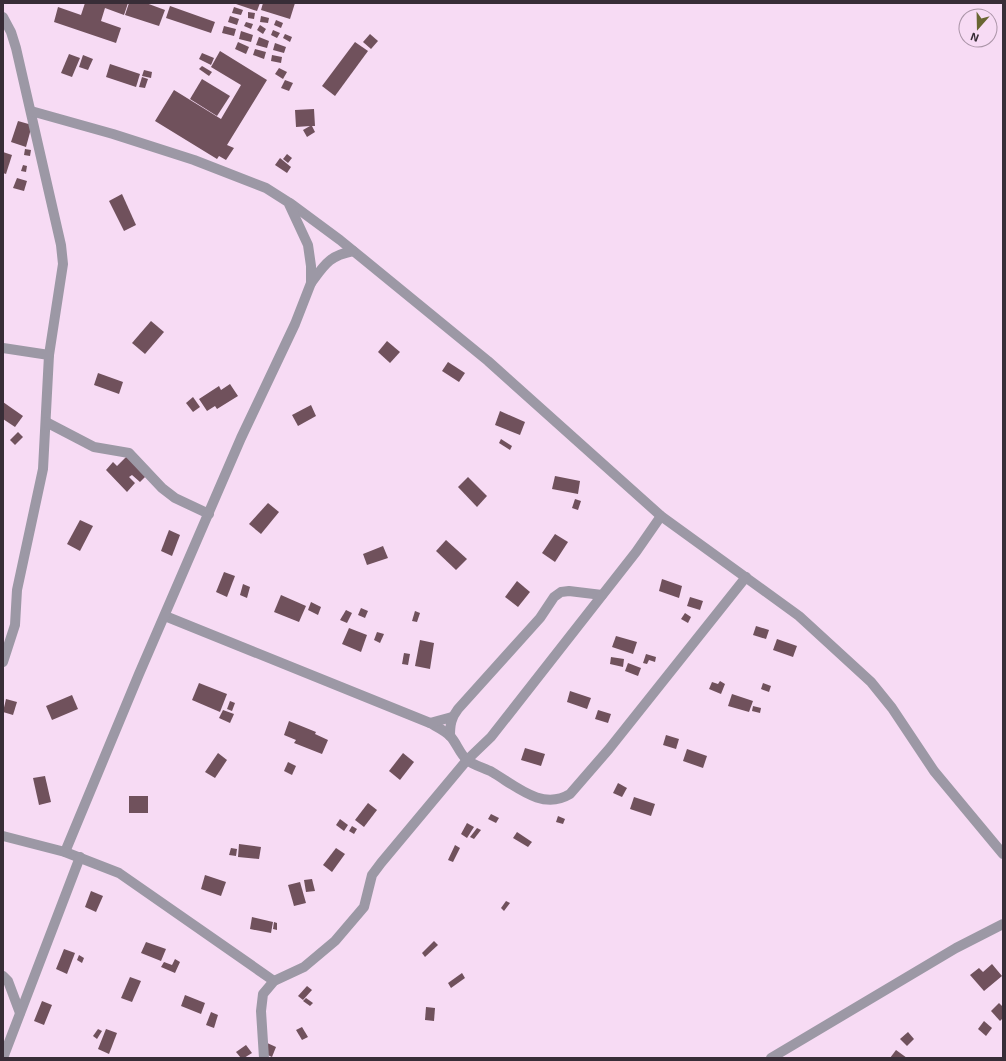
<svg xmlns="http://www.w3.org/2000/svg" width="1006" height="1061" font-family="'Exo 2',sans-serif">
	<rect width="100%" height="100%" fill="#f7dbf4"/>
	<g fill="#70515c">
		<path d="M85 3H128L124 15 105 8 101 21 121 28 116 43 54 22 58 7 81 15Z"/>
		<path d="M129 3H146L165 10 159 26 125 15Z"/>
		<path d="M233 3H260L257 11Z"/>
		<path d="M263 3H295L290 19 261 10Z"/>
		<path d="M170 6 215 22 211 33 166 18Z"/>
		<path d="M234 7 243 10 241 15 232 13Z"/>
		<path d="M248 12 255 13 254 19 248 18Z"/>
		<path d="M230 16 239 19 237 25 228 22Z"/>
		<path d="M261 16 269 18 268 23 260 22Z"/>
		<path d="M276 20 283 23 281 28 274 25Z"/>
		<path d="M246 22 253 24 251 29 244 26Z"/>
		<path d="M260 25 266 29 263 34 257 30Z"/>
		<path d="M224 26 236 29 234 36 222 33Z"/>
		<path d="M273 30 280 33 277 38 271 35Z"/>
		<path d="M241 31 253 35 251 42 239 39Z"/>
		<path d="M285 34 292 37 290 42 283 38Z"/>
		<path d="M370 34 378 41 371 49 363 42Z"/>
		<path d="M259 37 269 41 267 48 256 45Z"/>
		<path d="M238 42 249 47 246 54 235 49Z"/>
		<path d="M355 42 368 51 335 96 322 86Z"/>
		<path d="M275 43 286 47 284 53 273 50Z"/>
		<path d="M255 49 266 52 264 59 253 55Z"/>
		<path d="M220 51 267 80 227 145 234 148 226 160 219 156 217 159 155 121 174 90 221 119 241 85 211 67Z"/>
		<path d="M202 53 214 58 211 65 199 59Z"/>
		<path d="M69 54 80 58 72 77 61 73Z"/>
		<path d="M83 55 93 59 88 70 79 67Z"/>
		<path d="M272 55 282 57 281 63 271 61Z"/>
		<path d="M110 64 140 74 136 87 106 77Z"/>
		<path d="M202 66 212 72 209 76 199 69Z"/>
		<path d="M279 68 287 72 283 79 275 74Z"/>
		<path d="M144 70 152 72 151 78 142 76Z"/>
		<path d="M142 77 148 79 145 88 139 87Z"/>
		<path d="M202 79 230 96 217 116 190 99Z"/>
		<path d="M285 80 293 83 289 91 281 88Z"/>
		<path d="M314 109 315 126H312L315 132 307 137 303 130 310 126 296 127 295 110Z"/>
		<path d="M18 121 32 125 26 147 11 142Z"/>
		<path d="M25 149 31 150 30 156 24 155Z"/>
		<path d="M3 152 12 155 6 174 3 173Z"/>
		<path d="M287 154 292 158 288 163 283 159Z"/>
		<path d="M280 158 291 167 287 173 275 165Z"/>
		<path d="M23 165 27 166 26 172 21 171Z"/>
		<path d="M17 178 27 181 24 191 13 188Z"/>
		<path d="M122 194 136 225 124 231 109 201Z"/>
		<path d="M151 321 164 332 145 354 132 343Z"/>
		<path d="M387 341 400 352 390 363 378 352Z"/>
		<path d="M448 362 465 373 459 382 442 371Z"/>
		<path d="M98 373 123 382 119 394 94 385Z"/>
		<path d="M230 384 238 396 217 409 215 406 207 411 199 399 219 386 221 390Z"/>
		<path d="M193 397 200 407 193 412 186 403Z"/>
		<path d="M3 402 23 416 15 427 3 419Z"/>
		<path d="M311 405 316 416 298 426 292 415Z"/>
		<path d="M500 411 525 422 520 435 495 425Z"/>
		<path d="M18 432 23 437 15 445 10 440Z"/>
		<path d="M501 439 512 446 510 450 499 443Z"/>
		<path d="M129 454 148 474 140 482 132 475 129 477 135 483 127 492 106 470 113 462 117 466Z"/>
		<path d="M555 476 580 481 578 494 552 489Z"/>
		<path d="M468 477 487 496 477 507 458 487Z"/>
		<path d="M575 499 581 501 578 510 572 508Z"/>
		<path d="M268 503 279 512 261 534 249 524Z"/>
		<path d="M80 520 93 526 80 551 67 544Z"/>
		<path d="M169 530 180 535 172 556 161 551Z"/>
		<path d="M555 534 568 542 555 562 542 553Z"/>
		<path d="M446 540 467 559 456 570 436 551Z"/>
		<path d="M383 546 388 558 367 565 363 554Z"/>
		<path d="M224 572 235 576 227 597 216 592Z"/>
		<path d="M662 579 682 586 679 598 659 591Z"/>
		<path d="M517 581 530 592 518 607 505 597Z"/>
		<path d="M243 584 250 587 247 598 240 595Z"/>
		<path d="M281 595 306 606 299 622 274 612Z"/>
		<path d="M690 597 703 601 700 610 687 606Z"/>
		<path d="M311 602 321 607 318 615 308 610Z"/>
		<path d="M361 608 368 611 365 618 358 615Z"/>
		<path d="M346 610 352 613 347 623 340 620Z"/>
		<path d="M415 611 420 613 417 622 412 621Z"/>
		<path d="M685 613 691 617 688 623 681 619Z"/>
		<path d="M756 626 769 630 766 639 753 635Z"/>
		<path d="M349 628 367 635 361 652 342 644Z"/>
		<path d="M377 632 384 634 380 643 374 640Z"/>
		<path d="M616 636 637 642 633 654 612 647Z"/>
		<path d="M777 639 797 646 793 657 773 650Z"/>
		<path d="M420 640 434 643 430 669 415 666Z"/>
		<path d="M404 653 410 654 408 665 402 664Z"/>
		<path d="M646 654 656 657 655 662 649 660 647 664 643 663Z"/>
		<path d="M611 657 624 659 623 667 610 664Z"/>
		<path d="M628 663 641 668 638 676 625 671Z"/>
		<path d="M720 681 725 684 721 694 709 689 712 682 718 684Z"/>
		<path d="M199 683 227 694 220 712 192 700Z"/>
		<path d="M763 683 771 686 769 692 761 689Z"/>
		<path d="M570 691 591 698 587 709 567 702Z"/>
		<path d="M732 694 753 701 749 712 728 706Z"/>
		<path d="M72 695 78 709 52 720 46 706Z"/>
		<path d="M6 699 17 702 13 715 3 712Z"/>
		<path d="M230 701 235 703 232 711 227 709Z"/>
		<path d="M753 706 761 708 760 713 752 711Z"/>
		<path d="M223 710 234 714 230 723 219 718Z"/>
		<path d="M598 710 611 714 608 723 595 719Z"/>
		<path d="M289 721 316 732 315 734 328 740 322 754 294 743 296 740 284 735Z"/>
		<path d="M666 735 679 739 676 749 663 745Z"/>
		<path d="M525 748 545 754 541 766 521 760Z"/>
		<path d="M687 749 707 756 703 768 683 761Z"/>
		<path d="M218 753 227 760 215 778 205 772Z"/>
		<path d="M403 753 414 762 400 780 389 771Z"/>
		<path d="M288 762 296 766 292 775 284 771Z"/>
		<path d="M45 776 51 802 39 805 33 778Z"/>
		<path d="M618 783 627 788 622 797 613 793Z"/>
		<rect x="129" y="796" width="19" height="17"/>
		<path d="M634 797 655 804 651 816 630 809Z"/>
		<path d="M368 803 377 810 364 827 355 820Z"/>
		<path d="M491 814 499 818 496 823 488 819Z"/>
		<path d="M558 816 565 819 563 824 556 822Z"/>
		<path d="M340 819 348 825 344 831 336 825Z"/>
		<path d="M467 823 474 827 467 838 461 834Z"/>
		<path d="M352 826 357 829 354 834 349 831Z"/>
		<path d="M477 828 481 830 474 839 470 837Z"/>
		<path d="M517 832 532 842 528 847 513 838Z"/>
		<path d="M239 844 261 847 259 859 238 857Z"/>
		<path d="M455 845 460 848 453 862 448 860Z"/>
		<path d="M231 848 237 849 236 856 229 855Z"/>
		<path d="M336 848 345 854 332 872 323 865Z"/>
		<path d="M205 875 226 882 221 896 201 889Z"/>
		<path d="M312 879 315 891 306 892 304 880Z"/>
		<path d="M300 882 306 903 294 906 288 885Z"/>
		<path d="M91 891 103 896 96 912 85 907Z"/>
		<path d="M506 901 510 903 504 911 501 908Z"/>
		<path d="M252 917 273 922 271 933 250 929Z"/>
		<path d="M274 922 277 923V930L273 929Z"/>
		<path d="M434 941 438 945 425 957 422 953Z"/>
		<path d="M146 942 166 949 161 961 141 953Z"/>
		<path d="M64 949 75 953 67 974 56 969Z"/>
		<path d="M79 955 84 958 82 963 77 960Z"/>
		<path d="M175 959 180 962 175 973 161 967 164 962 172 965Z"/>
		<path d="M992 964 1002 976 984 991 970 975 979 968 983 972Z"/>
		<path d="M462 973 465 978 451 988 448 983Z"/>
		<path d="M130 977 141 981 132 1002 121 998Z"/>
		<path d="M307 986 312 990 303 1000 298 996Z"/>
		<path d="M185 995 205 1003 201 1014 181 1006Z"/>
		<path d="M306 998 313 1003 310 1006 303 1001Z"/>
		<path d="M42 1001 52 1005 44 1025 34 1021Z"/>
		<path d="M999 1003 1003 1007V1018L1000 1021 991 1011Z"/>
		<path d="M426 1007 435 1008 434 1021 425 1020Z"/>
		<path d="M211 1012 218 1015 214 1028 206 1025Z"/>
		<path d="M984 1021 992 1028 986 1036 978 1029Z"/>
		<path d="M302 1027 308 1037 302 1040 296 1030Z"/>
		<path d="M98 1029 102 1031 97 1039 93 1036Z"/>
		<path d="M106 1029 117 1033 109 1054 98 1049Z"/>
		<path d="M908 1032 914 1039 907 1046 900 1039Z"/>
		<path d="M265 1042 276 1047 272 1057 261 1052Z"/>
		<path d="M246 1045 252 1053 244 1058H241L236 1052Z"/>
		<path d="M896 1050 907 1058H890Z"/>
	</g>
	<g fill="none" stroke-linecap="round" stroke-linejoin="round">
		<g stroke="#9c98a5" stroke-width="10">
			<path d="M3 17 11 32 16 48 61 245 63 264 49 355 43 469 17 590 15 625 3 662"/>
			<path d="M290 203 340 240 488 361 661 516 799 616 871 682 892 708 934 771 1003 854"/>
			<path d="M311 283C325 264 329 256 353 251"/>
			<path d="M3 348 49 355"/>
			<path d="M46 422 94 447 129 453 162 488 175 498 209 514"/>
			<path d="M165 616 430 723C437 727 446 731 451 737 457 744 460 754 467 760 473 765 484 768 492 772 516 786 542 811 570 794L609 749 746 577"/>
			<path d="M430 723 452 717"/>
			<path d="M450 736C450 725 451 718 458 709L540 618 554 597 561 592 569 591 602 595"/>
			<path d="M3 836 65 852 139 674 241 438 295 324 311 283V266L308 245 288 202 266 188 194 160 113 134 31 111"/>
			<path d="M65 852 119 873 274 981"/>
			<path d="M3 976 8 981 20 1013"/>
			<path d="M3 1058 80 857"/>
			<path d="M264 1058 261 1011 263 994 274 981 304 967 335 941 364 907 372 875 381 863 467 760 491 737 636 552 661 516"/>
			<path d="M771 1058 956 948 1003 924"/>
		</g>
	</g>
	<rect width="1006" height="1061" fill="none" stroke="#382d37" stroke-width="8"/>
	<g transform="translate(978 28) rotate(200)"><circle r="19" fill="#f7dbf4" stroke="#ab95a8"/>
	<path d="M0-3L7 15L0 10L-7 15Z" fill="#696532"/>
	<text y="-6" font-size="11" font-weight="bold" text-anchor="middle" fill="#382d37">N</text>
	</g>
</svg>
